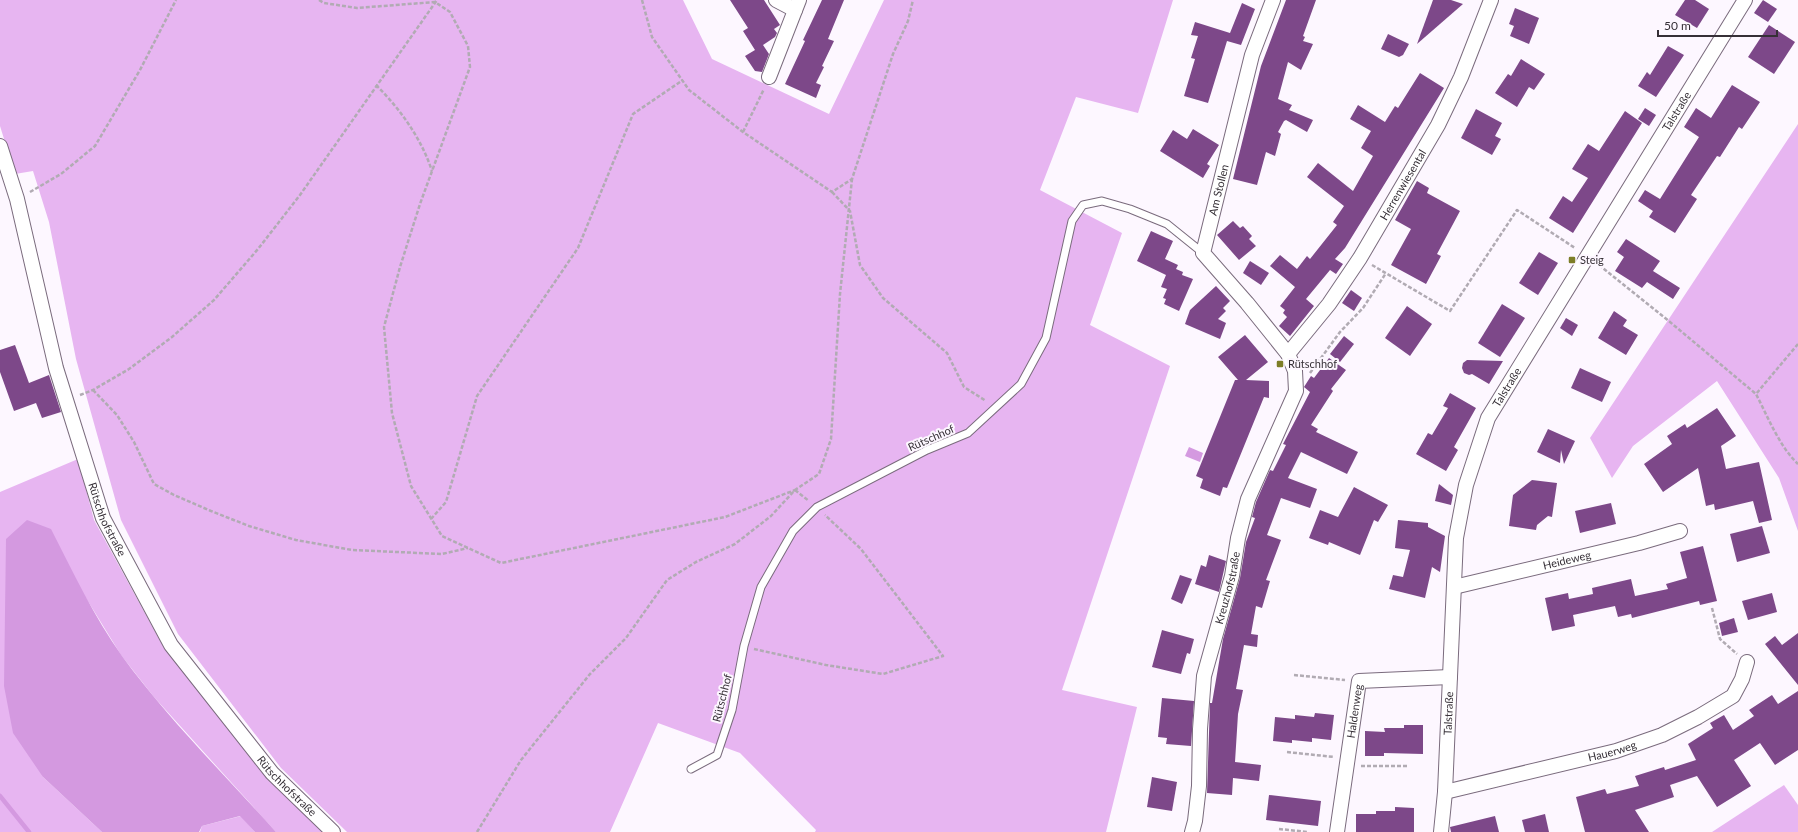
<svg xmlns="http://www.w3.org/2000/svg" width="1798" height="832" font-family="Lato,sans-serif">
	<rect width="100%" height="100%" fill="#fdf7ff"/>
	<g fill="#e7b5f1">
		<path d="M0 0H683L712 59 829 114 884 0H1173L1138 113 1076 97 1040 190 1122 233 1090 325 1170 366 1062 690 1137 707 1106 832H815L816 830 740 753 658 723 610 832H347L281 768 178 634 121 520 76 359 49 222 33 171 15 174 0 126Z"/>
		<path d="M1798 124V531L1779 478 1717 381 1633 446 1612 478 1590 438Z"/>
		<path d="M78 459 94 520 164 648 267 777 324 832H276L154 697 121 655 86 598 6 539V621L43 777 102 832H0V492Z"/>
		<path d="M1784 785 1798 805V832H1712Z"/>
		<path d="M241 816 255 832H200L202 826Z"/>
	</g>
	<g fill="#d499e0">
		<path d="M1189 447 1203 453 1200 462 1185 456Z"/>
		<path d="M27 520 51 529C73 572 94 617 122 656 168 719 224 774 276 832H255L240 816 202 826 199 832H102L43 777 13 733 4 686 6 539Z"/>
	</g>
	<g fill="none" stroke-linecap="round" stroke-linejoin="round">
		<path stroke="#d499e0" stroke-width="4.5" d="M0 796 29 832"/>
	</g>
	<g fill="#7d4889">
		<path d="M730 0H764L780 25 774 29 777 33 775 37 763 45 769 54 762 72 755 71 745 56 755 50 743 31 748 28Z"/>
		<path d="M822 0H844L828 39 834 41 822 66 824 67 816 83 821 85 816 98 785 84 805 41 803 40Z"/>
		<path d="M1286 0H1316L1303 36 1305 37 1303 41 1313 44 1301 70 1288 62 1278 99 1292 105 1289 110 1313 120 1307 132 1286 120 1284 121 1278 132 1281 134 1275 156 1266 152 1257 185 1233 179 1261 66Z"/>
		<path d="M1433 0H1451L1463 4 1417 44Z"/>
		<path d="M1685 0H1695L1709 9 1697 28 1675 15Z"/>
		<path d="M1763 0 1777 9 1768 22 1754 13Z"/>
		<path d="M1242 3 1255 9 1241 45 1227 41 1208 103 1184 96 1195 59 1191 58 1198 36 1191 35 1195 22 1230 33Z"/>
		<path d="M1515 8 1539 18 1529 44 1510 36 1514 26 1509 24Z"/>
		<path d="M1769 25 1795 42 1774 74 1748 57Z"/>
		<path d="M1388 34 1409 44 1403 55 1399 57 1381 49Z"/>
		<path d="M1668 46 1684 55 1656 97 1638 86 1647 72 1650 75Z"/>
		<path d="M1521 59 1545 74 1534 90 1529 87 1517 107 1495 93 1508 74 1511 76Z"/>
		<path d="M1420 73 1444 88 1345 248 1335 259 1343 264 1336 274 1330 270 1306 299 1314 306 1290 336 1279 326 1287 317 1283 313 1285 310 1280 306 1295 287 1270 266 1280 255 1297 269 1307 256 1310 259 1337 225 1333 222 1344 206 1307 177 1318 163 1353 191 1373 156 1361 148 1371 131 1350 119 1358 105 1385 122 1395 106 1398 108Z"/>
		<path d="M1732 85 1760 102 1742 129 1739 127 1720 157 1717 156 1691 195 1697 199 1675 233 1649 217 1653 211 1638 201 1645 190 1660 199 1699 137 1684 127 1696 108 1711 118Z"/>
		<path d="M1645 108 1656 115 1649 126 1638 119Z"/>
		<path d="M1476 109 1502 123 1495 136 1501 139 1492 155 1461 138Z"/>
		<path d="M1625 111 1642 123 1573 233 1549 218 1563 196 1572 202 1588 178 1572 169 1588 144 1599 151Z"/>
		<path d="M1193 129 1219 145 1207 164 1210 166 1203 178 1160 151 1173 130 1187 139Z"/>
		<path d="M1417 181 1429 188 1427 193 1460 211 1437 254 1441 256 1426 284 1391 265 1411 229 1395 220Z"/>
		<path d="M1233 221 1240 228 1243 226 1252 236 1249 239 1256 246 1239 260 1217 235Z"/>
		<path d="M1151 231 1173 241 1165 259 1178 265 1176 269 1183 272 1182 275 1193 279 1179 311 1164 304 1166 299 1163 298 1167 289 1161 287 1166 275 1137 261Z"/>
		<path d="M1626 239 1660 261 1653 271 1680 288 1673 299 1647 282 1642 288 1615 271 1624 257 1617 252Z"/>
		<path d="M1539 252 1558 263 1538 295 1519 283Z"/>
		<path d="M1250 261 1269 273 1261 285 1243 273Z"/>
		<path d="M1216 286 1230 301 1223 308 1226 311 1218 319 1226 323 1220 339 1185 324 1190 310Z"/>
		<path d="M1351 290 1362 298 1354 311 1342 303Z"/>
		<path d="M1502 304 1525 318 1500 357 1478 343Z"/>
		<path d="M1407 306 1432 324 1410 356 1385 338Z"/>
		<path d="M1614 311 1627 320 1623 326 1638 335 1626 355 1598 338Z"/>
		<path d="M1566 318 1578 325 1572 336 1560 328Z"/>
		<path d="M1245 335 1268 362 1246 380 1269 381V398L1264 397 1227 488 1223 487 1220 496 1200 488 1203 479 1196 476 1235 380H1238L1218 357Z"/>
		<path d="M1344 336 1354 344 1340 362 1330 354Z"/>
		<path d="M15 345 29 383 49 375 61 412 42 418 36 403 14 411 0 372V350Z"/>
		<path d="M1329 358 1346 370 1331 389 1333 391 1311 425 1318 429 1316 432 1358 452 1347 474 1301 452 1288 478 1317 489 1310 508 1281 498 1267 535 1281 540 1266 580 1270 581 1262 608 1256 606 1251 634 1258 635 1257 647 1244 645 1236 689 1243 690 1238 714 1235 762 1261 765 1259 781 1233 778 1232 795 1207 793 1210 703H1212L1223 639 1240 578 1246 542 1255 518 1252 517 1256 502 1270 470 1273 471 1286 445 1283 444 1310 392 1304 387 1311 376 1314 378Z"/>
		<path d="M1467 360 1503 361 1489 384 1472 374 1469 375 1464 373 1462 368 1463 363Z"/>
		<path d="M1580 368 1611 382 1602 402 1571 388Z"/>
		<path d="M1450 393 1476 408 1454 447 1458 450 1446 471 1416 454 1428 433 1432 435 1448 408 1443 406Z"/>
		<path d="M1717 408 1736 436 1721 446 1726 469 1759 462 1772 520 1759 523 1753 501 1715 510 1714 504 1706 506 1698 468 1663 492 1644 464 1672 444 1667 436 1685 424 1687 428Z"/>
		<path d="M1548 429 1575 441 1564 464 1561 450 1560 463 1537 452Z"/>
		<path d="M1532 480 1557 483 1552 517 1548 516 1537 525 1536 530 1509 526 1513 495Z"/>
		<path d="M1439 484 1453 495 1451 505 1435 501Z"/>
		<path d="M1354 487 1388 505 1378 522 1374 520 1360 555 1329 542 1328 545 1309 538 1320 510 1338 517Z"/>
		<path d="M1611 503 1616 524 1580 533 1575 511Z"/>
		<path d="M1398 520 1428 523V527L1445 536 1440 572 1432 567 1425 598 1389 589 1393 575 1403 577 1410 550 1395 548Z"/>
		<path d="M1762 526 1770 553 1737 562 1730 534Z"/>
		<path d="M1703 546 1717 601 1700 605 1699 601 1632 618 1631 614 1618 617 1615 606 1573 615 1575 626 1552 631 1545 598 1568 593 1569 599 1593 594 1592 588 1631 579 1635 596 1668 589 1666 584 1687 578 1680 552Z"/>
		<path d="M1209 555 1226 561 1219 592 1195 584 1201 565 1206 567Z"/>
		<path d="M1180 575 1192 579 1182 604 1171 599Z"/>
		<path d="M1772 593 1777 612 1748 620 1742 601Z"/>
		<path d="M1734 618 1738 632 1722 636 1719 623Z"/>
		<path d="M1162 630 1194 639 1190 654 1187 653 1181 674 1152 667Z"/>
		<path d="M1798 633V685L1765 644 1775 636 1782 645Z"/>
		<path d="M1798 691V750L1775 765 1760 743 1734 760 1751 786 1717 807 1697 776 1670 785 1674 797 1635 810 1649 832H1585L1576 797 1605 789 1607 794 1639 786 1635 776 1664 767 1665 770 1696 760 1688 744 1713 728 1710 723 1724 715 1733 730 1754 716 1749 710 1772 695 1778 704Z"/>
		<path d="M1162 698 1194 701 1191 746 1166 744 1167 738 1158 737Z"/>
		<path d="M1315 713 1334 715 1331 740 1312 738V742L1292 740V743L1273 741 1275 717 1295 719V715L1314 717Z"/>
		<path d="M1404 725H1423V754L1384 753V756H1365V731L1385 732 1384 728H1404Z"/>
		<path d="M1152 777 1177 782 1172 811 1147 807Z"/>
		<path d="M1269 795 1321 801 1318 826 1266 820Z"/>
		<path d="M1395 807 1414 808V832H1356V814H1376V811H1395Z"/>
		<path d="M1545 814 1549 832H1525L1522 820Z"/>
		<path d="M1495 816 1499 832H1451L1450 827Z"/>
	</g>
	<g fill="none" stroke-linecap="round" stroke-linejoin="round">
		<g stroke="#7a6b7d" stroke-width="9">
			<path id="service" d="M691 769 717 755 732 710 744 646 761 587 793 531 817 507 927 450 968 433 1021 384 1046 338 1072 221 1083 205 1102 201 1130 209 1167 224 1203 253"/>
		</g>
		<g stroke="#7a6b7d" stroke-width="16">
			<g id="minor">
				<path d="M776 0 795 10"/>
				<path d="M769 77 799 0"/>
				<path id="s1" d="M0 146 17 199 56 368 103 518 171 645 272 773 333 832"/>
				<path id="s2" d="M1288 354 1329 304 1360 258 1438 125 1461 77 1491 0"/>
				<path id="s3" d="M1454 587 1639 543 1680 531"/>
				<path id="s4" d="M1445 792 1616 751 1662 735 1698 717 1733 696 1742 679 1747 662"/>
				<path id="s5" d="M1192 832 1195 821 1199 786 1200 729 1204 676 1232 576 1238 538 1248 499 1296 391 1295 371 1288 354 1247 303 1203 253 1252 55 1273 0"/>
				<path id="s6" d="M1337 832 1359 681 1450 677"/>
				<path id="s7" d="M1441 832 1445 792 1456 538 1466 485 1488 418 1745 0"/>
			</g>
		</g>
		<g stroke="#b1abb3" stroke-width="2.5" stroke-dasharray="4 2" stroke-linecap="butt">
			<path d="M319 0 324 3 357 8 435 2 450 12 468 46 470 67 420 204 400 267 384 327 392 413 411 486 442 536 501 563 725 517 795 490"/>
			<path d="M642 0 652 37 689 90 743 132 832 192 852 179 893 54 908 21 913 0"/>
			<path d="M376 85C401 110 421 138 432 171"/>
			<path d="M743 132 764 89"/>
			<path d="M30 192 61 174 95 146 140 70 176 0"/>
			<path d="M832 192 850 211 860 265 883 298 947 353 964 387 986 401"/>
			<path d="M1372 265 1450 311 1517 210 1575 248"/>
			<path d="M1599 265 1670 322 1756 394"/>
			<path d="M1798 344 1756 394C1768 417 1779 446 1798 464"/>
			<path d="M1310 373 1340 332 1363 308 1386 273"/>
			<path d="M93 390 117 415 134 442 154 484 174 495 211 511 249 526 296 540 352 550 442 554 468 548"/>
			<path d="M80 395 93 390 129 369 172 337 214 300 258 249 300 195 437 0"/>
			<path d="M795 490 809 501"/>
			<path d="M431 519 446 502 477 396 578 248 633 114 683 80"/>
			<path d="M1712 608 1720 639 1737 654"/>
			<path d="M754 649 826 665 883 674 943 656 861 549 825 515"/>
			<path d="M1294 675 1345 680"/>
			<path d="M1287 752 1334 757"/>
			<path d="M1361 766H1408"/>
			<path d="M1279 829 1308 832"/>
			<path d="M477 832 521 760 590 674 626 638 667 580 696 562 735 544 771 516 795 490 819 474 831 439 840 294 852 179"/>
		</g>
		<use href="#service" stroke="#fff" stroke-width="7"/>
		<use href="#minor" stroke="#fff" stroke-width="14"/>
	</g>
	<g fill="#7d7e27" stroke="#fdf7ff" stroke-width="1.5">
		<rect x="1568" y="256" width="8" height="8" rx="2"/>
		<rect x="1276" y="360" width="8" height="8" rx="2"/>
	</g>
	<g text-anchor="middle" stroke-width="4" stroke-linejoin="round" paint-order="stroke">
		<g font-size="11" fill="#363037" stroke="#fdf7ff">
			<text dy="4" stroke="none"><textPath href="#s7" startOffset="779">Talstraße</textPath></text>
			<text dy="4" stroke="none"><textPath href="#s2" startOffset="205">Herrenwiesental</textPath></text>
			<text dy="4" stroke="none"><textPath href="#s5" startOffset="693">Am Stollen</textPath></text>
			<text dy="4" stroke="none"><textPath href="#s7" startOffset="455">Talstraße</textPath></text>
			<text transform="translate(931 438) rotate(-24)" y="4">Rütschhof</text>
			<text dy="4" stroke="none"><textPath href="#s1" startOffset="389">Rütschhofstraße</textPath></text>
			<text dy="4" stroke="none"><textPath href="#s3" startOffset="116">Heideweg</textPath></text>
			<text dy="4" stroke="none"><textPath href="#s5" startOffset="248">Kreuzhofstraße</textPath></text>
			<text transform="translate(722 698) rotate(-76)" y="4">Rütschhof</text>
			<text dy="4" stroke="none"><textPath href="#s6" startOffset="122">Haldenweg</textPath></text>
			<text dy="4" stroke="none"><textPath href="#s7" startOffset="119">Talstraße</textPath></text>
			<text dy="4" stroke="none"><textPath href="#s4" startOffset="172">Hauerweg</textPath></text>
			<text dy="4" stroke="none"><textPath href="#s1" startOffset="713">Rütschhofstraße</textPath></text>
		</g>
		<g font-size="11" fill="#363037" stroke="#fdf7ff" text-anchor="start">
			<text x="1580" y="264">Steig</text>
			<text x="1288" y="368">Rütschhof</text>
		</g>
	</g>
	<path d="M1658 30v6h119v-6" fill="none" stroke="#363037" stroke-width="2"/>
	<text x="1664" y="30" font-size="12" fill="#363037" stroke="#fdf7ff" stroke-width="3" paint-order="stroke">50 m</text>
</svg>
